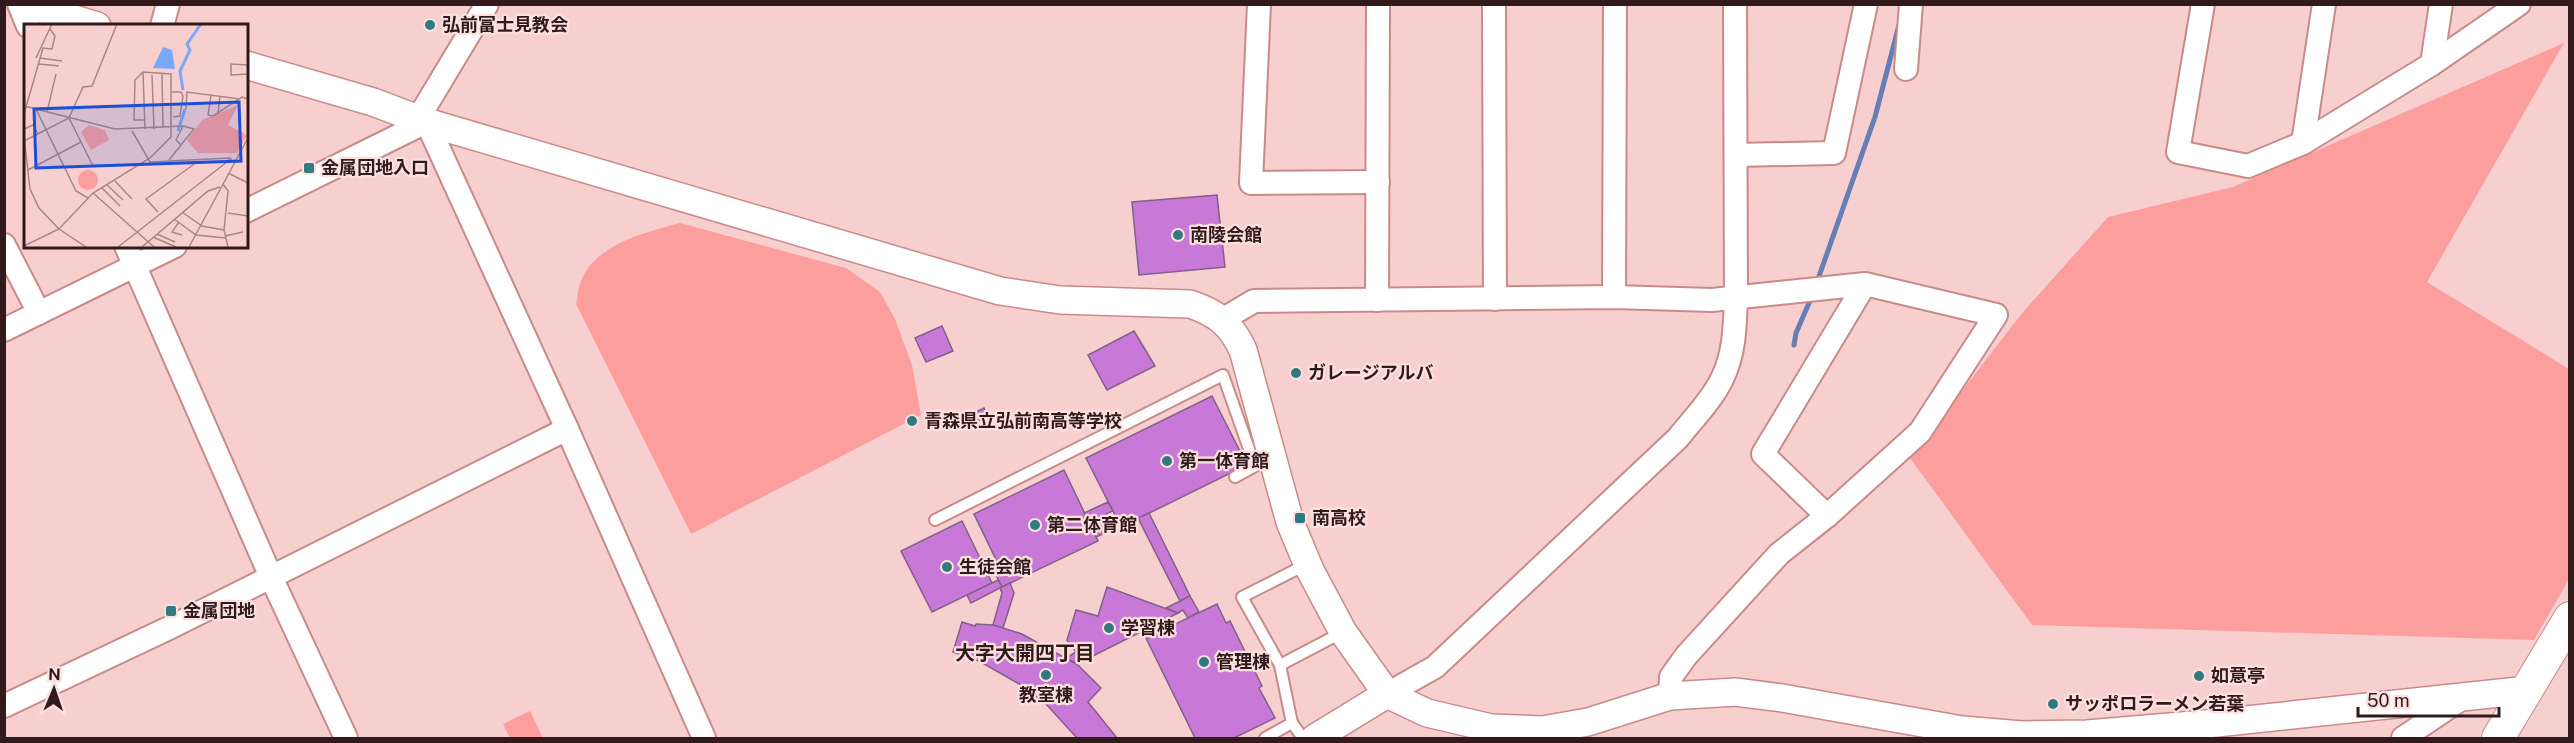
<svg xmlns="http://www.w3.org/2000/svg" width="2574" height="743" font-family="'Public Sans','Noto Sans JP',sans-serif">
	<rect width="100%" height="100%" fill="#f7cfce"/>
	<g fill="#fc9e9d">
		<path d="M2564 43 2427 282 2569 369V579L2534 640 2032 625 1910 458 2023 312 2108 217 2233 187Z"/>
		<path d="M680 223 846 268 880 292 895 319 912 365 921 415 691 534 576 304C578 296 578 288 581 281 595 244 647 232 680 223Z"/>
		<path d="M530 711 543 738H510L503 724Z"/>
	</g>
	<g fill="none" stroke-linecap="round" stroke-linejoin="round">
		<g stroke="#657eb6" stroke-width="5">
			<path d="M1817 282 1875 117 1899 25"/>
			<path d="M1794 345 1796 333 1812 296"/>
		</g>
	</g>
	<g fill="#c878d7" stroke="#826089" stroke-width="1.5">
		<path d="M1217 195 1225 267 1139 275 1132 202Z"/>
		<path d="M942 326 953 351 926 362 915 338Z"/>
		<path d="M1134 331 1155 366 1107 390 1088 355Z"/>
		<path d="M1212 396 1247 465 1121 527 1086 458Z"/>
		<path d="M984 408 988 416 961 429 957 421Z"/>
		<path d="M1064 470 1098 541 1002 587 994 571 1000 568 974 514Z"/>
		<path d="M1108 502 1113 511 1106 514 1114 529 1096 537 1084 513Z"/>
		<path d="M1149 513 1190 596 1180 601 1138 518Z"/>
		<path d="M962 521 992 583 932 612 901 551Z"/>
		<path d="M998 580 1002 587 971 603 967 595Z"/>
		<path d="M1010 583 1014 593 1003 628 993 625 1002 593 1000 588Z"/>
		<path d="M1107 587 1178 613 1083 661 1067 640 1076 610 1098 616Z"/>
		<path d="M1190 596 1199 612 1188 618 1183 610 1178 613 1166 608Z"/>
		<path d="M1217 604 1226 623 1230 621 1262 686 1259 688 1275 718 1234 738H1195L1146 638Z"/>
		<path d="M962 622 975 626 976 624 993 625 1022 634 1078 665 1101 688 1088 702 1117 738H1077L1046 704 1021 685 979 661 953 652Z"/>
		<path d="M1076 652 1083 661 1077 664 1066 658Z"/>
	</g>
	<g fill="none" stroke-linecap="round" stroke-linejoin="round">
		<g stroke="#c88b8a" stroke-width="14">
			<g id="service">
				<path d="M935 520 1223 375 1255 466 1235 477"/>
				<path d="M1280 665 1343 632"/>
				<path d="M1265 738 1292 723"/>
				<path d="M1303 738 1292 723 1280 665 1242 597 1307 564"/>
			</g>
		</g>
		<g stroke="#c88b8a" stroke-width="26">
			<g id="minor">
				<path d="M19 4 28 26"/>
				<path d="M487 4 422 112 567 429 704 738"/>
				<path d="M1259 4 1251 183 1378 182"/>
				<path d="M1494 4 1495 299"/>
				<path d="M2203 4 2178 152 2248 166 2303 143 2432 64 2519 4"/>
				<path d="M162 26 168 4"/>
				<path d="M2432 64 2441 4"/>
				<path d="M1906 69 1911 4"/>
				<path d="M2303 143 2324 4"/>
				<path d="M1736 155 1834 153 1866 4"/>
				<path d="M246 211 426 122"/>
				<path d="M4 245 39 313"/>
				<path d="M126 246 271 577 346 738"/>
				<path d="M1614 297 1615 4"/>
				<path d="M1377 300 1378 4"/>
				<path d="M1222 320 1254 301 1614 297 1712 300 1865 284 1996 315 1920 432 1827 516 1763 454 1865 284"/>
				<path d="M4 330 175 246"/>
				<path d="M1387 694 1435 667 1678 438C1693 419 1712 400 1722 379 1735 353 1735 324 1736 296L1735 4"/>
				<path d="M1670 696 1671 677 1686 656 1779 554 1827 516"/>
				<path d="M4 706 169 628 567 429"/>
				<path d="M2403 738 2464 697"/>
			</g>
		</g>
		<g stroke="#c88b8a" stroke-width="30">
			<g id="tertiary">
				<path d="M25 4 97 26"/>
				<path d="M246 65 373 102 426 122 1000 291 1060 300 1190 304C1217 313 1231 324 1243 350L1290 522 1310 570 1343 632 1387 694 1427 713 1491 728 1542 730 1588 722 1670 696 1735 692 1782 698 1962 730 2022 735 2087 734 2217 723 2528 690"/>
				<path d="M1315 738 1387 694"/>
			</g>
		</g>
		<g stroke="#c88b8a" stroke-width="34">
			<path id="secondary" d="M2498 738 2570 618"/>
		</g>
		<use href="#service" stroke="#fff" stroke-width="10"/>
		<use href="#minor" stroke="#fff" stroke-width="22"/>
		<use href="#tertiary" stroke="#fff" stroke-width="27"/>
		<use href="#secondary" stroke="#fff" stroke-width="32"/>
	</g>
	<g fill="#317a7f" stroke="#fbe0df" stroke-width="2">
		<circle cx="430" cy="25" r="6"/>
		<rect x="303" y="162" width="12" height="12" rx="3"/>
		<circle cx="1178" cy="235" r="6"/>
		<circle cx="1296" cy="373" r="6"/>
		<circle cx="912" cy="421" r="6"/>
		<circle cx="1167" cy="461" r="6"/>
		<rect x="1294" y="512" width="12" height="12" rx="3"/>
		<circle cx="1035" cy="525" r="6"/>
		<circle cx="947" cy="567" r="6"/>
		<rect x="165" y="605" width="12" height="12" rx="3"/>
		<circle cx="1109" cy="628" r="6"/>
		<circle cx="1204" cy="662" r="6"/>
		<circle cx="1046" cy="675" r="6"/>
		<circle cx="2199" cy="676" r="6"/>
		<circle cx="2053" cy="704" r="6"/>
	</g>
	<g text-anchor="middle" stroke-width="4.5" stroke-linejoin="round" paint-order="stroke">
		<g font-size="18" font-weight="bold" fill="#311a19" stroke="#fbe0df" text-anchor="start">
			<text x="442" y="31">弘前富士見教会</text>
			<text x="321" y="174">金属団地入口</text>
			<text x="1190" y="241">南陵会館</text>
			<text x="1308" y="379">ガレージアルバ</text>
			<text x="924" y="427">青森県立弘前南高等学校</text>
			<text x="1179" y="467">第一体育館</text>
			<text x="1312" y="524">南高校</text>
			<text x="1047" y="531">第二体育館</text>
			<text x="959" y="573">生徒会館</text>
			<text x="183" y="617">金属団地</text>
			<text x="1121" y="634">学習棟</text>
			<text x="1216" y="668">管理棟</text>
			<text x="2211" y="682">如意亭</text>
			<text x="1046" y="701" text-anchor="middle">教室棟</text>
			<text x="2065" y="710">サッポロラーメン若葉</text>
		</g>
		<g font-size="20" font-weight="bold" fill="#311a19" stroke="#fbe0df">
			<text x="1025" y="660">大字大開四丁目</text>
		</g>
	</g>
	<g transform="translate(24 24)">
		<rect width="224" height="224" fill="#f7cfce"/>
		<path d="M214 81 204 101 223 111 213 129H174L163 116 178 96ZM65 101 81 106 85 116 67 126 57 108ZM54 156a10 10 0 1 1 20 0a10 10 0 1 1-20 0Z" fill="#fc9e9d"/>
		<path d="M139 23 148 26 151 45 129 44Z" fill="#7ba9f9"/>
		<path fill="none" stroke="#7ba9f9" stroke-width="3" d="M159 66 156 47 166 26 163 20 177 0M154 107 161 85"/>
		<path fill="none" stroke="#a88786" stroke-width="1.5" d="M12 34 28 0M16 34 38 37M15 40 35 42M224 41 207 40V51L224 50M119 48 111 56 110 96H120M119 48 121 105M138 50 139 104M128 51 130 105M148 68H157L159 72 156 92 149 93M187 71 184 91 189 92 218 73 224 75M0 82 91 105 159 102 170 105 157 121 152 116 159 102M12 85 52 167 64 174M162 85 163 68 216 75M23 88 32 50M0 90 19 24 28 25 31 12 26 5M194 90 196 72M45 94 69 142M0 105 9 101 14 110M108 107 126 138 206 134M0 113 6 165 15 184 35 205 62 223M0 117 45 94 59 63 68 62 93 0M145 136 157 121M4 146 57 118M204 149 224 159M91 157 108 175M199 160 204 167 200 206 204 223M83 161 99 176M78 164 96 182M69 169 130 223M134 188 122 175 173 138M158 188 178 202 200 206M204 189 224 192M150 195 172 211 202 214M155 198 148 208 158 211M133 210 151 218M201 212 219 208M129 213 152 223M0 222 35 205 69 169 126 134 147 113V50L119 48M94 223 208 134M118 223 184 167 196 163M165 223 224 114"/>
		<path fill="#1d4ed8" fill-opacity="0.15" stroke="#1d4ed8" stroke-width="3" d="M215 78 217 137 12 144 10 85Z"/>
		<rect width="224" height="224" fill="none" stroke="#311a19" stroke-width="3"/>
	</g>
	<rect width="2574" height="743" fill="none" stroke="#311a19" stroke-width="12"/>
	<g transform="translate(54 689) rotate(2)" stroke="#fbe0df" stroke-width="4.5" paint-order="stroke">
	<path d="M0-4.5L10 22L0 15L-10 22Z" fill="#311a19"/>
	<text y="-9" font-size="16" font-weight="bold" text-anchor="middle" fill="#311a19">N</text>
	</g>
	<path d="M2358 707v9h141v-9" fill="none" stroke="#311a19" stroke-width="3"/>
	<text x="2367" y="707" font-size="18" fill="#311a19" stroke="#fbe0df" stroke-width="4.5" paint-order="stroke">50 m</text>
</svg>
